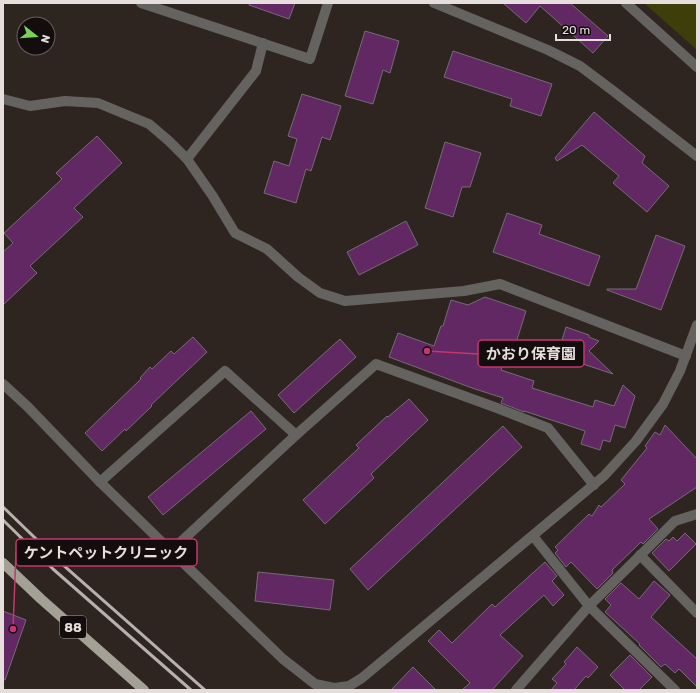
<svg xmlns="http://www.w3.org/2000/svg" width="700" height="693" font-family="Rubik,'Noto Sans JP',sans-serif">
	<rect width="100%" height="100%" fill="#2e2420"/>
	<path fill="#3d3e09" d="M644 3H697V50Z"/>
	<g fill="#622863" stroke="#746c74">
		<path d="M250 3H295L289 19 249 5Z"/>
		<path d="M503 3H570L608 36 593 53 540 6 526 23Z"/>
		<path d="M365 31 399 41 390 73 383 70 373 104 345 96Z"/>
		<path d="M453 51 552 84 541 116 510 106 512 99 444 77Z"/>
		<path d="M302 94 341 106 330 140 322 137 311 171 306 169 296 203 264 193 274 161 289 166 297 139 288 136Z"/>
		<path d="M594 112 645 156 642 163 669 186 647 212 613 183 619 176 582 145 557 161 555 158Z"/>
		<path d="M97 136 122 163 74 208 83 217 30 266 37 273 3 305V252L13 243 4 233 62 179 56 173Z"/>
		<path d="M445 142 481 153 470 187H462L453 217 425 208Z"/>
		<path d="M507 213 542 225 539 234 600 256 589 286 493 252Z"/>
		<path d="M406 221 418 245 359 275 347 252Z"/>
		<path d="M656 235 685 246 661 310 607 290V289H636Z"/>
		<path d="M485 297 526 311 516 343 510 341 501 370 534 381 532 388 593 407 595 400 614 406 623 385 635 396 625 428 615 425 610 442 603 440 600 450 581 444 585 431 524 411V412L501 403 503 398 472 388 389 357 398 333 434 346 441 326H443L451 300 468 305Z"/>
		<path d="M566 327 589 335V337L599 341 589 351 613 374 580 363 579 365 559 358 565 342 562 340Z"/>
		<path d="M193 337 207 352 151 405 152 406 126 431 125 429 102 451 85 433 141 379 140 378 150 367 152 369 171 351 174 354Z"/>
		<path d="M340 339 356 357 294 413 278 395Z"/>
		<path d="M409 399 428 420 371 474 374 478 325 524 303 500 359 448 356 445 387 416 388 417Z"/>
		<path d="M251 411 266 429 163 515 148 497Z"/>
		<path d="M665 425 697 459V487L649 519 658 529 643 544 641 542 612 570 613 573 597 589 571 562 566 567 555 553 558 550 555 547 589 514 592 516 599 505 601 507 625 484 621 480 647 448 645 446 655 432 660 435Z"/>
		<path d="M503 426 522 447 368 590 350 569Z"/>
		<path d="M685 533 696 544 669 571 652 553 666 539 669 541 673 537 677 541Z"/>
		<path d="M545 562 557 576 552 581 564 595 553 606 544 595 500 635 523 656 492 690H462L470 683 428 641 439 630 452 643 492 604 495 607Z"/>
		<path d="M258 572 334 580 330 610 255 601Z"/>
		<path d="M654 581 670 595 651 617 697 659V687L679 669 675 673 665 664 661 667 639 645 640 644 605 612 611 605 605 599 621 583 639 599Z"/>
		<path d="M3 611 26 620 5 680 3 679Z"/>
		<path d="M577 647 598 667 588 678 586 676 574 690H551L557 683 552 679 566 664 564 662Z"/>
		<path d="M630 655 652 677 639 690H625L610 675Z"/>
		<path d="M413 667 436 690H391Z"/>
	</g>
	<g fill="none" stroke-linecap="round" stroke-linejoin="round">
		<g stroke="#65635f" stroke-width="10">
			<path d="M141 3 310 59 328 3"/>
			<path d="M434 3 548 50 580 66 612 90 697 156"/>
			<path d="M626 3 697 67"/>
			<path d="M3 99 30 106 65 101 98 103 149 124 169 141 187 159 212 195 235 233 267 249 298 277 320 293 345 301 464 291 500 284 686 356"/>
			<path d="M187 159 256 71 263 43"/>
			<path d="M3 384 28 407 100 482 171 551 283 659 315 684 334 688 349 686 362 678 604 476 636 441 663 404 680 371 697 325"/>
			<path d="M100 482 225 371 296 435"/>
			<path d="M533 536 589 606 675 690"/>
			<path d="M171 551 296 435 376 364 497 408 548 428 594 485"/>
			<path d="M640 555 697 613"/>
			<path d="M516 690 589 606 675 521 697 514"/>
		</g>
		<path stroke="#a3a096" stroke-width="10" d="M3 563 41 599 144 690"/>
		<g stroke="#b8b0ad" stroke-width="3">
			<path d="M3 507 61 563 205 690"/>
			<path d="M3 520 53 569 191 690"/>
		</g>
	</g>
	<g text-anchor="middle" stroke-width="4" stroke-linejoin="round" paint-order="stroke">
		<rect fill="#130e0d" stroke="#a6a09e" stroke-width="1" x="60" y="616" width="26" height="22" rx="3"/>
		<g font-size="13" font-weight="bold" fill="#e5dedc">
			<text x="73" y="632">88</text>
		</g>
	</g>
	<path fill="none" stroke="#c7366e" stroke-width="1.5" d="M427 351L478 354M13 629L16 552"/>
	<g fill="#c7366e" stroke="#130e0d" stroke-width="1.5">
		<circle cx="427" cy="351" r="4"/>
		<circle cx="13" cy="629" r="4"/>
	</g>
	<g fill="#130e0d" stroke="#c7366e" stroke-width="1.5">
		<rect x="478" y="340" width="106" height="27" rx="4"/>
		<rect x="16" y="539" width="181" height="27" rx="4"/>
	</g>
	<g font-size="15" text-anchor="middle" font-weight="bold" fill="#e5dedc">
		<text x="531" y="359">かおり保育園</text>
		<text x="106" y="558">ケントペットクリニック</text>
	</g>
	<rect width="700" height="693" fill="none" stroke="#e5dedc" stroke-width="8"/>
	<g transform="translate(36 36) rotate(107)"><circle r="19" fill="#130e0d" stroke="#676160"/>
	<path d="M0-3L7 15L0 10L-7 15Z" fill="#7ad156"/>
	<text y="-6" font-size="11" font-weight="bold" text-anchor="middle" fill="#e5dedc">N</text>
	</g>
	<path d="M556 34v6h54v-6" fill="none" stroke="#e5dedc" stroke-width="2"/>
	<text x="562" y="34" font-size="12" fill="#e5dedc" stroke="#130e0d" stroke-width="3" paint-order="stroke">20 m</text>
</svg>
